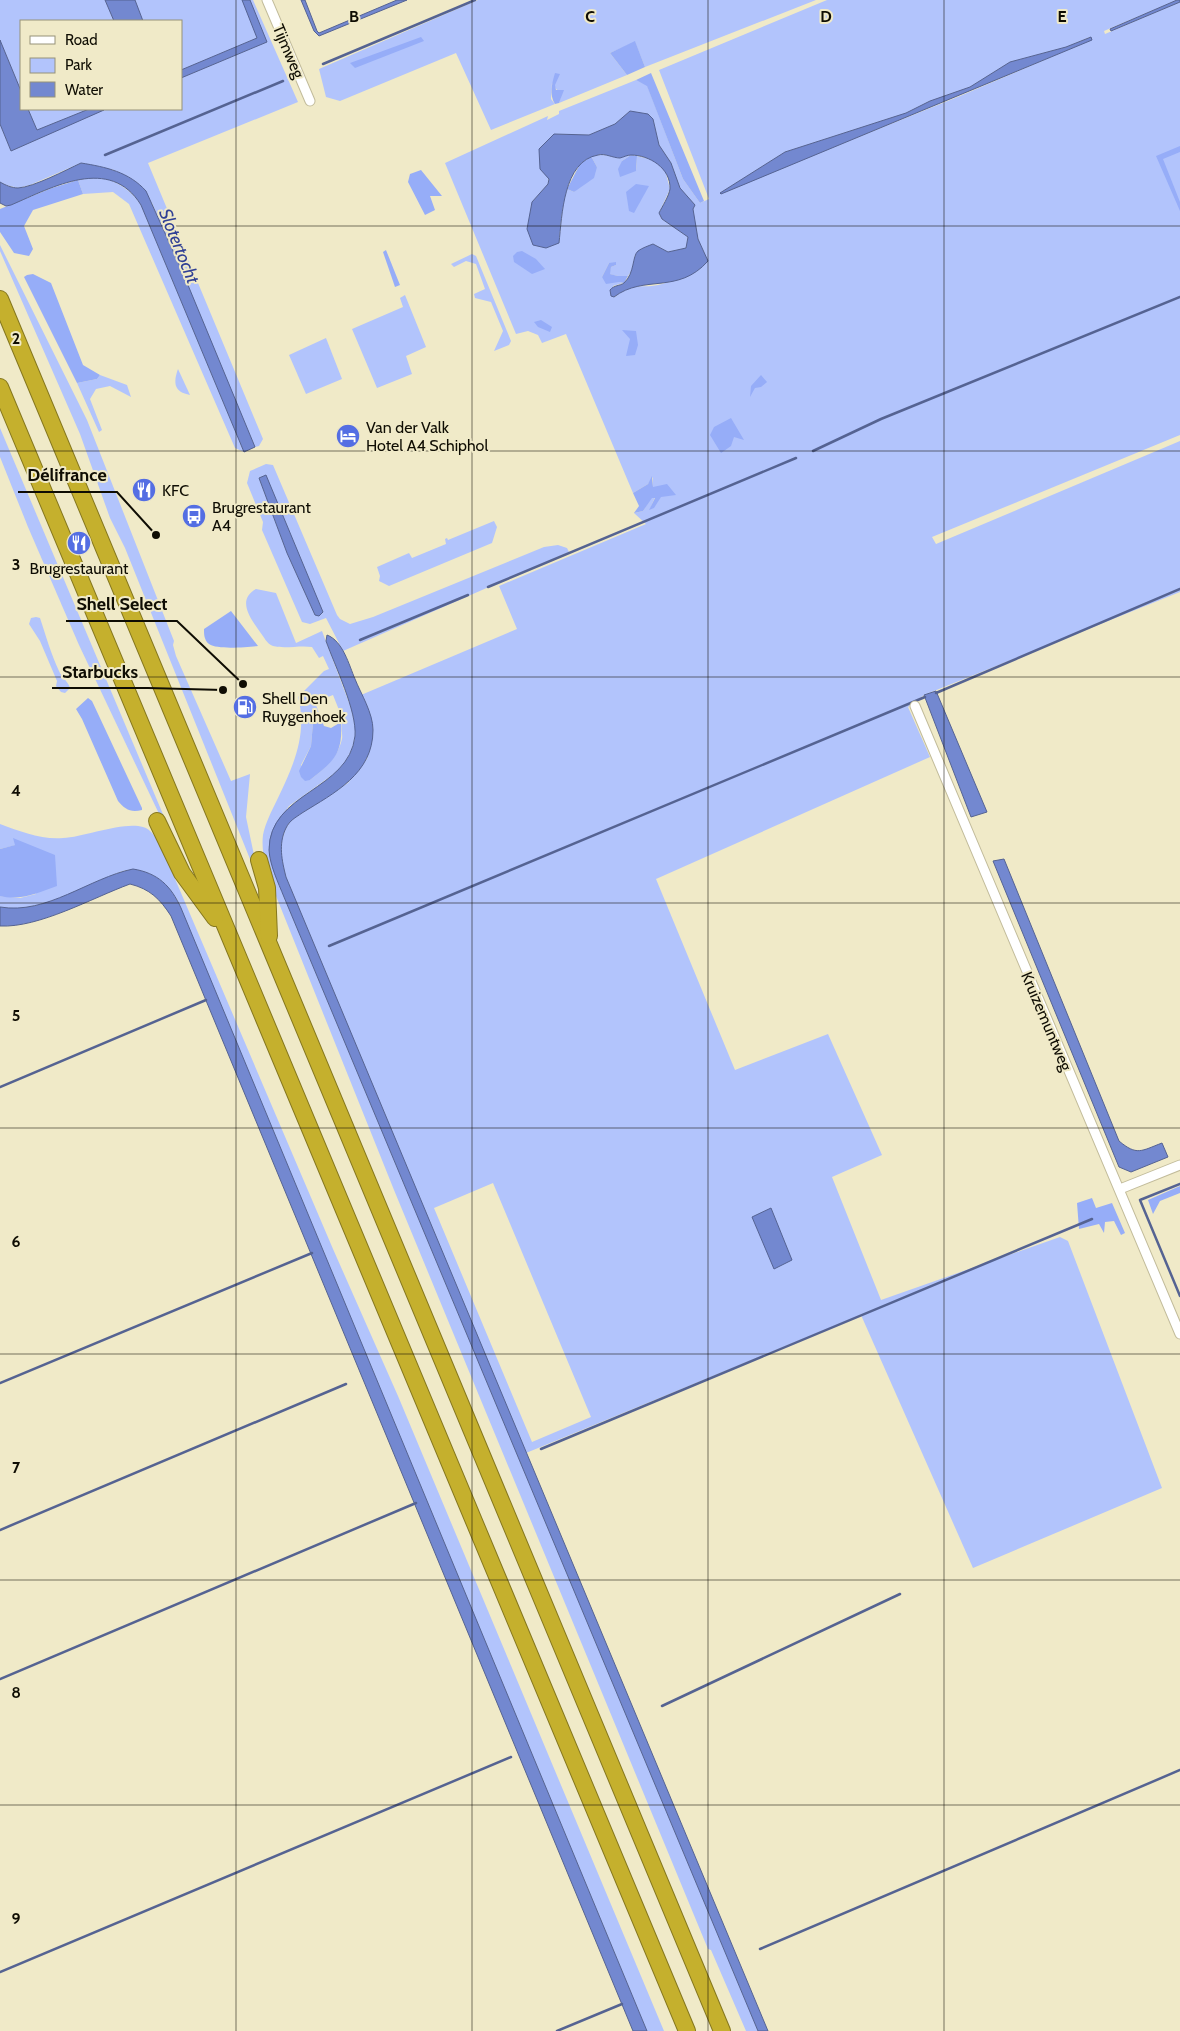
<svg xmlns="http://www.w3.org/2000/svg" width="1180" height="2031" font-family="Cabin,sans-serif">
	<rect width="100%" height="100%" fill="#f0eac8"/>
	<g fill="#b2c4fc" fill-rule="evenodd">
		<path d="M0 0H105L114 21H21V91L0 40Z"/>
		<path d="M134 0H253L298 102 148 163 263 439 259 446 255 447 152 203 114 170 81 163 30 185 18 188 6 185 0 182V124L11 151 104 109H181V78L266 42 258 38 181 70V21H143Z"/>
		<path d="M478 0H816L645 67 635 42 610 53 627 75 559 103 563 90H557L552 83 551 99 555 104 491 130 456 53 340 101 326 97 319 69Z"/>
		<path d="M827 0H1177L1104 31 1105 34 1180 2V435L932 537 936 544 1180 441V592L924 695 908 707 930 757 656 879 735 1070 828 1034 882 1155 832 1177 881 1300 1060 1237 1068 1241 1162 1488 973 1568 861 1315 526 1453 286 877 281 856 282 840 286 828 292 819 348 783 367 759 373 728 361 695 517 629 499 586 646 524 634 513 643 511 651 498 655 497 650 509 660 497 653 488V477L648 484 633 493 566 334 542 343 538 335 528 331 516 334 445 163 548 116 547 120 559 114V111L636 80 647 85 683 179 700 203 709 199 659 70ZM1090 37 1091 40 960 96 720 193 785 152 906 113 930 101 970 87 1010 62 1066 47ZM630 111 653 119 659 145 671 163 680 189 695 205 692 209 698 239 708 261C693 269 678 280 662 284 641 290 635 280 615 297L613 286 623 283 602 277 609 263 616 265 611 267 609 274 618 276H628L633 269 635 255 653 244 668 252 686 248 688 237 662 219 659 213 670 189 665 170 653 160 637 156 636 171 622 161 631 155C617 158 605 153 591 156L597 167 574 192 567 189 564 196 559 243 532 202 548 184 554 134 589 135 615 124ZM493 1183 591 1417 532 1442 434 1208Z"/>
		<path d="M28 109H89L37 130Z"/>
		<path d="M98 177C116 180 131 190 141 205L244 452 235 448 129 204 113 192 83 194 78 180Z"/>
		<path d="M0 245 87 420 174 641 173 645 176 656 231 781 250 774 246 817 258 874H256L125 548 110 518 80 434 0 251Z"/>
		<path d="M472 254 476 256 511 341 509 345 494 351 503 331 491 302 475 298 474 294 485 289 476 264 466 261 454 267 451 264Z"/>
		<path d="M405 295 426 347 406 356 412 374 377 388 352 329 403 307 400 298Z"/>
		<path d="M326 338 342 379 306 394 289 355Z"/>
		<path d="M178 369 190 395C174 392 173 383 178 369Z"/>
		<path d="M100 375 127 385 131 397 110 386 96 389 90 399 102 430 99 432 77 383 97 379Z"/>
		<path d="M0 428 165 819 161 818 79 645 28 527 0 457Z"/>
		<path d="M266 464 273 465 337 615 340 619 350 624 373 617 544 547 558 545 567 548 569 552 343 651 326 618 310 624 302 622 262 530 263 522 247 483 250 471ZM266 475V476L323 613 315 615 287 553 259 478Z"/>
		<path d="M494 521 497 527 492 543 389 586 379 581 380 576 377 567 409 553 412 558 446 544 445 539 447 538 448 540Z"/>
		<path d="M256 589 276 593 296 643 322 631 351 708 355 726V737L352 749 342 768 289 806 275 825 284 897 758 2031H746L711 1950 708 1949 394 1190 270 881C266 866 261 851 263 835 265 824 272 810 277 800 293 767 308 734 298 697L324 671 329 669 323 656 319 658 312 647C300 645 285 649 273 646 267 644 264 637 260 632 251 619 236 600 256 589ZM333 695 343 720C340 726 343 733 342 739 337 759 325 768 310 780L301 765 311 746 313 723 320 716 315 702Z"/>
		<path d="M36 617 40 618C46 636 51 654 59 671 62 678 68 681 70 688L65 693 61 692 56 686 57 681 40 641 29 624 31 618Z"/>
		<path d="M0 824C19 831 42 840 63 838 84 837 124 821 143 827 151 829 157 839 161 846L333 1249 398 1396 664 2031H647L177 899C165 883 156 873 135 870 124 868 112 876 102 880 72 893 34 913 0 907V896L20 898 36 894 14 839 16 845 0 849Z"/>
	</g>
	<g fill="#96adf8">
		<path d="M421 37 424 41 355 68 350 63Z"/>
		<path d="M635 41 645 67 627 75 610 53Z"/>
		<path d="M555 73 560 74 555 85 556 90H564L559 103 555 104C549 95 552 83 555 73Z"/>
		<path d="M651 73 704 201 700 203 683 179 647 86 636 80Z"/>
		<path d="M1180 146V152L1163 159 1180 202V211L1156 156Z"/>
		<path d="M631 155 637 156 636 171 620 177 618 169 622 161Z"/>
		<path d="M591 156 597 167 594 178 574 192 567 189 580 164Z"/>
		<path d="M421 170 442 196H430L435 210 425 215 408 182 410 174Z"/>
		<path d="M78 180 83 194 33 210 24 226 33 249 29 256 14 253 0 232V209L52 188Z"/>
		<path d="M636 184 649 186 634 213 629 211 626 192Z"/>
		<path d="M386 250 400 285 395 287 383 252Z"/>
		<path d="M522 251 536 259 545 269 532 274 514 262 513 256 517 252Z"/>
		<path d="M616 262V265L611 267 610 274 618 276H628L624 283 619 282 606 284 602 277 609 263Z"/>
		<path d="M33 274 51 283 83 365 100 375 97 379 77 383 24 277 27 275Z"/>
		<path d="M541 320 552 327 550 332 538 327 534 322Z"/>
		<path d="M622 330 636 331 638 345 635 355 626 356 630 339Z"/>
		<path d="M761 375 767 382 761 387 755 388 750 397 751 386Z"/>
		<path d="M731 418 744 440 734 437 731 446 721 453 710 435 714 427Z"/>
		<path d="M652 476 653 487 667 484 676 495 661 497 654 508 649 510 655 498H652L643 511 634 513 639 506 633 493 648 484Z"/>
		<path d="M231 611 258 646C246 647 218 650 209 644 204 640 204 634 204 629Z"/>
		<path d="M88 698 92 701 142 808V810C130 813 125 809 118 801L82 719 76 709Z"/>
		<path d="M320 716 324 726 331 728 341 722C343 754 334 761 310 780L305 781 301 777 299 771 311 746 313 723Z"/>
		<path d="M13 838 55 855 57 886C38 893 21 901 0 896V849L15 845Z"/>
		<path d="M1180 1186V1193L1160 1201 1153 1214 1148 1200Z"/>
		<path d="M1092 1198 1096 1208 1112 1203 1125 1233 1121 1235 1114 1221 1105 1222 1104 1233 1099 1224 1079 1229 1077 1203Z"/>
	</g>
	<g fill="#7388d0" stroke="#556392">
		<path d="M105 0H135L143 21H114Z"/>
		<path d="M242 0H250L267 42 181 78V70L257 38Z"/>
		<path d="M301 0H305L317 31 319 33 397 0H407L319 36 314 31Z"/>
		<path d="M1177 0H1180V2L1111 31 1110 29Z"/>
		<path d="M1091 37 1092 40 721 194 720 193 785 152 906 113 930 101 970 87 1010 62 1066 47Z"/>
		<path d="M0 40 21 91V109H28L37 130 89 109 104 110 11 151 0 124Z"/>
		<path d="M630 111 648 114 653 119 659 145 671 163 680 188 695 205 693 209 698 239 708 261C678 295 644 274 614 297L611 296 610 290C614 285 620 286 624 283 635 273 632 256 638 251 642 248 648 246 653 244L668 252 686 248 688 237 662 219 659 213C662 207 669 196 670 189 671 168 649 155 631 155 627 155 624 157 620 158 613 158 605 153 598 155 563 161 562 216 559 243L546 248 533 245 527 229 532 202 548 184 549 179 540 169 539 149 554 134 589 135 615 124Z"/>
		<path d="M81 163C106 167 129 172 146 191L183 273 255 447 244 452 141 205C110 155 53 187 11 205L6 206 0 203V182C5 185 12 188 18 188 34 187 66 170 81 163Z"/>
		<path d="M266 475 323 612 319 616 315 615 287 553 259 478Z"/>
		<path d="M327 635C343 641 349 665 355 679 361 694 373 713 373 730 373 774 334 793 302 813 295 818 290 820 286 828 278 844 282 861 286 877L768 2031H758L284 897C278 882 270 866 269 850 269 792 349 791 355 736 357 711 335 666 326 641Z"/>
		<path d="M936 691 987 812 971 817 924 695Z"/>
		<path d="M1004 859 1119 1141C1137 1156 1141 1151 1162 1143L1168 1157 1131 1172 1119 1167 993 861Z"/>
		<path d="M133 869C158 873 171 886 181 908L647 2031H633L171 916C160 899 150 889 130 884 92 898 39 928 0 926V907C47 915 89 878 133 869Z"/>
		<path d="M771 1208 792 1260 774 1269 752 1217Z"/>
	</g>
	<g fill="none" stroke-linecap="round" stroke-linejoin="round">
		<g stroke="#556392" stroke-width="2.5">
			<path d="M323 64 475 0"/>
			<path d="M105 155 283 81"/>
			<path d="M813 451 881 419 1180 297"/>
			<path d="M488 587 796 458"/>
			<path d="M360 640 468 595"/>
			<path d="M936 693 1180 589"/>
			<path d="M329 946 925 697"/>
			<path d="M0 1087 206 1000"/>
			<path d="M1180 1184 1140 1200 1180 1296"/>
			<path d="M0 1383 312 1253"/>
			<path d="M541 1449 1092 1219"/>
			<path d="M0 1530 346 1384"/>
			<path d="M0 1679 416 1503"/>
			<path d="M662 1706 900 1594"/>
			<path d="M760 1949 1180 1770"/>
			<path d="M0 1972 511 1757"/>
			<path d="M557 2031 622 2004"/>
		</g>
		<g stroke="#c2bc9b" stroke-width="11">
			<g id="street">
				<path d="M267 0 310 101"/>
				<path d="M915 706 1180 1334"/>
				<path d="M1120 1189 1180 1165"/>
			</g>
		</g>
		<g stroke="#85771e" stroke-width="18">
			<g id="highway">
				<path d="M0 299 722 2031"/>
				<path d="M0 387 687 2031"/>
				<path d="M157 821 182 873 215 918"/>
				<path d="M259 860 267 888 269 936"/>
			</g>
		</g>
		<use href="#street" stroke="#fff" stroke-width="9"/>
		<use href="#highway" stroke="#c5b02d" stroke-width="16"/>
	</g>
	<path fill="none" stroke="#0f0d03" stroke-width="1" stroke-opacity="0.55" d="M236 0V2031M472 0V2031M708 0V2031M944 0V2031M0 226H1180M0 451H1180M0 677H1180M0 903H1180M0 1128H1180M0 1354H1180M0 1580H1180M0 1805H1180"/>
	<defs>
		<g id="hotel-disc" transform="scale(1.25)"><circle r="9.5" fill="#546ee3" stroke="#f0eac8"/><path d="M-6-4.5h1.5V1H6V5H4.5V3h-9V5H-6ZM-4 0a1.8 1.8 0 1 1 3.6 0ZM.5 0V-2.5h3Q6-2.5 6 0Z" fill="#fff"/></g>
		<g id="restaurant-disc" transform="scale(1.25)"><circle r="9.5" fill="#546ee3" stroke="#f0eac8"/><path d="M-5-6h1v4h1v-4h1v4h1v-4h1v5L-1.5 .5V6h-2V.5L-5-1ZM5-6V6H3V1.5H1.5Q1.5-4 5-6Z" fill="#fff"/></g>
		<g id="bus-disc" transform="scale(1.25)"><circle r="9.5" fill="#546ee3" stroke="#f0eac8"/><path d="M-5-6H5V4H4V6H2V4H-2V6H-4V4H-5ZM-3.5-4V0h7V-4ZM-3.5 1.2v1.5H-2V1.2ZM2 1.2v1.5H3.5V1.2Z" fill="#fff"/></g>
		<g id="fuel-disc" transform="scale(1.25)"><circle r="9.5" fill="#546ee3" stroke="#f0eac8"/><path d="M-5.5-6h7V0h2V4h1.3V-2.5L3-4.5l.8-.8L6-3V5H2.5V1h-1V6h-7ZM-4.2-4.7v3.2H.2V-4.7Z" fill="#fff"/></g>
	</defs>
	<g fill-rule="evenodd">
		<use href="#hotel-disc" x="348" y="436"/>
		<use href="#restaurant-disc" x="144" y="490"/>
		<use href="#bus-disc" x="194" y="516"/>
		<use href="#restaurant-disc" x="79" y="543"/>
		<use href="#fuel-disc" x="245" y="707"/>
	</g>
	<g text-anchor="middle" stroke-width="4" stroke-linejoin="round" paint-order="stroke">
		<g font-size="16" fill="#0f0d03" stroke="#f0eac8">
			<text transform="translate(289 51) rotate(67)" y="6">Tijmweg</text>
			<text transform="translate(1047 1021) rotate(67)" y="6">Kruizemuntweg</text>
		</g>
		<g font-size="16" fill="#0f0d03" stroke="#f0eac8" text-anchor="start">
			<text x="366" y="433">Van der Valk<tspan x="366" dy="18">Hotel A4 Schiphol</tspan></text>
			<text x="162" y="496">KFC</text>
			<text x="212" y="513">Brugrestaurant<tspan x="212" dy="18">A4</tspan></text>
			<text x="79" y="574" text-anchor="middle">Brugrestaurant</text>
			<text x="262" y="704">Shell Den<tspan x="262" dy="18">Ruygenhoek</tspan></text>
		</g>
		<g font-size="18" font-style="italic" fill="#304095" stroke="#f0eac8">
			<text transform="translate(179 246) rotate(68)" y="6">Slotertocht</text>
		</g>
	</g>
	<g font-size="16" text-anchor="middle" font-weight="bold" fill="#0f0d03" stroke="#f0eac8" stroke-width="4" stroke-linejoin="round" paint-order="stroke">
		<text x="354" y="22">B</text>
		<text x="590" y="22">C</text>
		<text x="826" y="22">D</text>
		<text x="1062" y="22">E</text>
		<text x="16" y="344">2</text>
		<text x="16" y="570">3</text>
		<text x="16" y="796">4</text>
		<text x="16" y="1021">5</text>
		<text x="16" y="1247">6</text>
		<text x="16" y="1473">7</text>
		<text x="16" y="1698">8</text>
		<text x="16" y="1924">9</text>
	</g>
	<path fill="none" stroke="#0f0d03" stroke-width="2" d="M156 535L117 492H18M243 684L177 621H66M223 690L148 688H52"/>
	<g fill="#0f0d03" stroke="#f0eac8" stroke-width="2">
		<circle cx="156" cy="535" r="5"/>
		<circle cx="243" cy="684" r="5"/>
		<circle cx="223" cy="690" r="5"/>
	</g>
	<g font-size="18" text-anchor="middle" font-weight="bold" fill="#0f0d03" stroke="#f0eac8" stroke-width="4" stroke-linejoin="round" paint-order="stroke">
		<text x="67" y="481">Délifrance</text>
		<text x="122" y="610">Shell Select</text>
		<text x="100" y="678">Starbucks</text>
	</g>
	<rect x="20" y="20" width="162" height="90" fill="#f0eac8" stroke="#969279"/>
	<rect x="30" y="36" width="25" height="8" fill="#ffffff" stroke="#969279"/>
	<text x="65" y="45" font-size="15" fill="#0f0d03">Road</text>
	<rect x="30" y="58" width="25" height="15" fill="#b2c4fc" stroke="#969279"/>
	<text x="65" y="70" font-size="15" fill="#0f0d03">Park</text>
	<rect x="30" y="82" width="25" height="15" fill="#7388d0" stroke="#969279"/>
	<text x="65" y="95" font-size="15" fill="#0f0d03">Water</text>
</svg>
